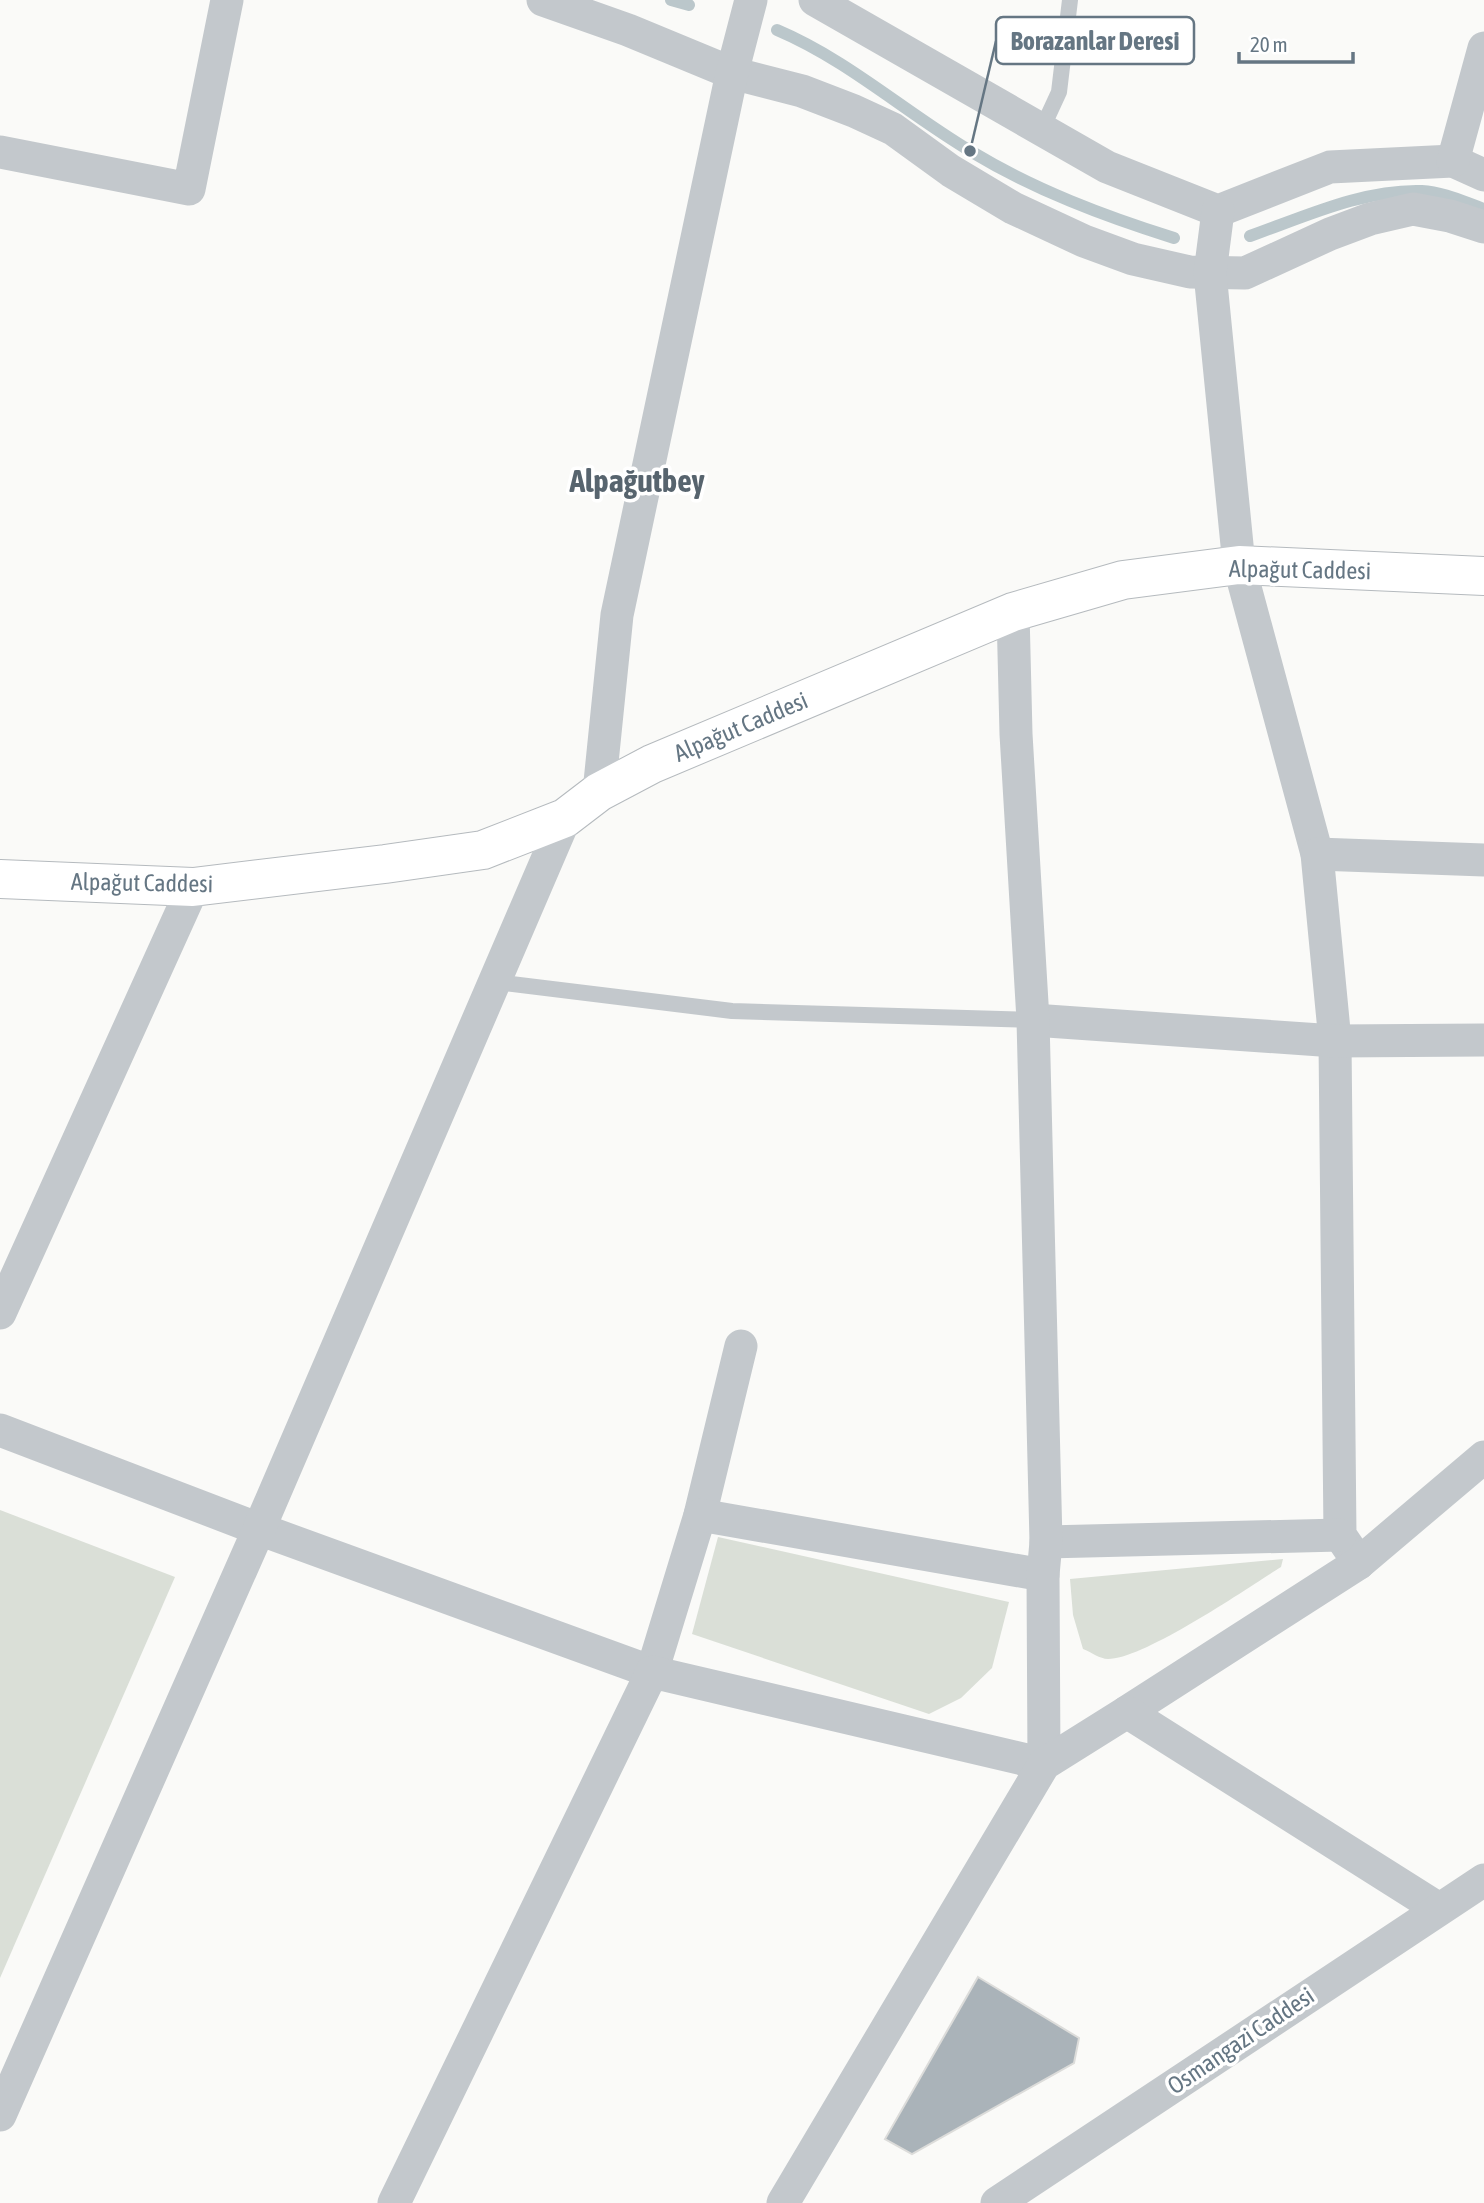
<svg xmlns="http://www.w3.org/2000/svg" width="1484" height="2203" font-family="'Asap Condensed',sans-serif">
	<rect width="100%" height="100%" fill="#fafaf8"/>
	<g fill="#dadfd7">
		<path d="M0 1510 175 1577 0 1978Z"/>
		<path d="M718 1537 1009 1602 992 1668 961 1698 929 1714 692 1634Z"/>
		<path d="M1283 1559 1281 1567C1246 1589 1144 1659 1108 1659 1100 1659 1091 1652 1083 1649L1073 1615 1070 1579Z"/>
	</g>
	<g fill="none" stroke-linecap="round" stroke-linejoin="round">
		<g stroke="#bbc7cb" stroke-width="12">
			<path d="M671 0 689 5"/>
			<path d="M777 30C848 60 906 113 972 152 1035 190 1104 216 1174 238"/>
			<path d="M1250 236C1304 217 1363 189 1422 191 1443 192 1464 202 1484 209"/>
		</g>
	</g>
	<path fill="#aab3b9" stroke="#dcdcda" stroke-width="2" d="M978 1977 1079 2038 1074 2063 912 2154 885 2139Z"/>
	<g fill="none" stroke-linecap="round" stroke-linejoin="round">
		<g stroke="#b5babe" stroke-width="40">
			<path id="primary" d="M0 879 193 887 385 864 483 850 565 818 599 792 652 764 1013 612 1123 580 1239 565 1484 576"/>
		</g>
		<g stroke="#c3c8cc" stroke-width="16">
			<path d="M1041 131 1059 92 1070 0"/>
			<path d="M496 982 732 1011 1033 1020"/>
		</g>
		<g stroke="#c3c8cc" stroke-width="33">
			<path d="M543 0 628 30 732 73 802 91 854 111 893 129 951 171 1013 208 1084 241 1133 259 1190 272 1245 273 1330 234 1370 219 1413 209 1450 216 1484 227"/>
			<path d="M815 0 1107 167 1218 211 1330 167 1453 161 1484 175"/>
			<path d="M0 152 189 189 227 0"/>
			<path d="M1453 161 1484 48"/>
			<path d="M1218 211 1210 273 1239 565 1317 854 1335 1041 1340 1535 1359 1563"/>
			<path d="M599 792 617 615 732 73 751 0"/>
			<path d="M1317 854 1484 860"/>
			<path d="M1033 1020 1335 1041 1484 1040"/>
			<path d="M0 1313 193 887"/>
			<path d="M0 1430 259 1529 652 1672 700 1515 741 1346"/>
			<path d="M700 1515 1043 1575"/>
			<path d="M1046 1542 1340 1535"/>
			<path d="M1127 1712 1359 1563 1484 1457"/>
			<path d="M0 2115 259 1529 565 818"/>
			<path d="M394 2203 652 1672 1044 1764 1043 1575 1046 1542 1033 1020 1016 734 1013 612"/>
			<path d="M783 2203 1044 1764 1127 1712 1439 1909"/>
			<path d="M997 2203 1484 1880"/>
		</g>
		<use href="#primary" stroke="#fff" stroke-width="38"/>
	</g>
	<g text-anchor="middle" stroke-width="7" stroke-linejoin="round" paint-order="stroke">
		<g font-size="24" fill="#657683" stroke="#fff">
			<text transform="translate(1300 570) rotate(1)" y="8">Alpağut Caddesi</text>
			<text transform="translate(741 727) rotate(-23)" y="8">Alpağut Caddesi</text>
			<text transform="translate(142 883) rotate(1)" y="8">Alpağut Caddesi</text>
			<text transform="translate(1241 2041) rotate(-34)" y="8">Osmangazi Caddesi</text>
		</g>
		<g font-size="32" font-weight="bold" fill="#57646e" stroke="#fff">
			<text x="637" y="492">Alpağutbey</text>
		</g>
	</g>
	<path fill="none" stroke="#657683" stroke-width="2.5" d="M970 151L996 41"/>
	<circle fill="#657683" stroke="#fff" stroke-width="2.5" cx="970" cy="151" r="7"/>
	<rect fill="#fff" stroke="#657683" stroke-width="2.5" x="996" y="17" width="198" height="47" rx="7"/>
	<g font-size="26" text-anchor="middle" font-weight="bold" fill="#657683">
		<text x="1095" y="50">Borazanlar Deresi</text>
	</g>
	<path d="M1239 52v10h114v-10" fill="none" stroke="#657683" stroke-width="3.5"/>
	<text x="1250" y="52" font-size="21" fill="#657683" stroke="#ffffff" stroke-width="5" paint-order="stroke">20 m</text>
</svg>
